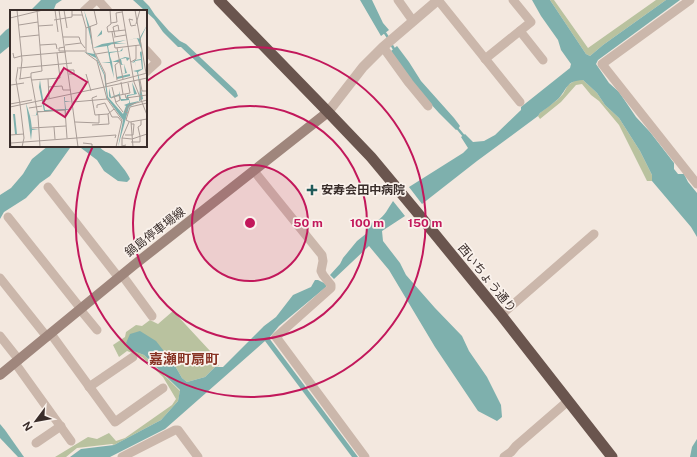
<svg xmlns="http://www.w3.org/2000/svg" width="697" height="457" font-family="'Public Sans','Noto Sans JP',sans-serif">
	<rect width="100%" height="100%" fill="#f3e8df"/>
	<g fill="#b9c29f">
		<path d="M550 0H554L588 48 656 0H666L603 45 590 56 586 54Z"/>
		<path d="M576 80H583L597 93 605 105 619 118 640 151 652 175V181H647L619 125 599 101 591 95 582 84 576 85 561 102 540 119 538 116 540 113 557 100 563 94 568 85Z"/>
		<path d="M173 311 211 352 219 366 215 367 205 377 187 382 182 378 174 364 131 350 144 355 180 391 178 401 161 420 114 445 112 444 77 448 66 457H55L88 437 97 439 109 433 116 441 125 438 172 405 176 399 163 377 142 357 127 351 119 357 113 345 125 337 126 332 136 325 142 326 150 320 158 324Z"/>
	</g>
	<g fill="#7eb0ad">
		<path d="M41 0H62L56 4 54 9 51 11H30Z"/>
		<path d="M133 0H143L149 6 155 15 169 31 180 41 186 44 236 91 238 96 235 98 181 47H178L163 32 154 19Z"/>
		<path d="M360 0H372L383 23 389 30 381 36Z"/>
		<path d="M532 0H550L586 54 590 56 603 45 666 0H680L598 60 596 64 609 83 619 92 636 117 650 132 674 163V169L678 174H684L688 182 697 193V237L691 227 652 181V175L640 151 619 118 605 105 597 93 583 80C565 81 568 89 558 99 552 104 546 109 540 113L538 116 477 161 422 204 409 187 463 153 468 148 461 137 465 134 473 142 484 141 495 135 521 110V107L570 68 571 64 561 50 558 40 541 16Z"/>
		<path d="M11 27V45L0 54V36L6 30Z"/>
		<path d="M397 46 409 62 421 81 454 118 460 126 458 129 456 130 439 113 411 82 391 51Z"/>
		<path d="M48 146H99C104 153 107 151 112 155 117 160 128 173 130 179L127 182 118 181 104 171 97 160 81 148H70L50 176 40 183 26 198 4 212 0 219V195L11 188 23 174 32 159Z"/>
		<path d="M393 201 405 216 382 231 383 241 400 263 406 275 435 308 462 336 469 351 487 377 501 405 502 417 497 421 478 411 435 347 389 270 369 246 334 279 330 275 340 264 343 258 357 241 367 233 366 227C372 221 372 223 378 220 384 217 389 207 393 201Z"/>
		<path d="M315 280H318L326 284V287L279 326 269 338 358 457H352L265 341 165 429 110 457H70L81 449 114 445 161 420 178 401 180 390 144 355 131 350 126 343 130 334 140 331 156 341 174 364 182 378 187 382 205 377 215 367H223L264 326 276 317 293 295 311 287Z"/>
		<path d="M0 424 5 430 24 457H18L0 438Z"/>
		<path d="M697 439V457H690L692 447Z"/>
	</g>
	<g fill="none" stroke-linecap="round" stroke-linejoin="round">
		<g stroke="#7eb0ad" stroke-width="2.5">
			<path d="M385 33 389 39"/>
			<path d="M391 44 394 49"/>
			<path d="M458 129 463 135"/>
		</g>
		<g stroke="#cbb7ab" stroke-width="9">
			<path d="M98 0 108 11"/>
			<path d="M398 0 413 21"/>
			<path d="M438 0 520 102"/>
			<path d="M690 0 602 64 697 184"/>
			<path d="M84 11 96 0"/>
			<path d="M520 31 543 60"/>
			<path d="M383 47 409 83 428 106"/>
			<path d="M146 50 157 62 146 72"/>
			<path d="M485 59 531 22 513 0"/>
			<path d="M254 171 322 255 323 261 321 271 323 275 331 285V288L276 337 365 457"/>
			<path d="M48 187 119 278"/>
			<path d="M8 217 81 309 83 313 97 330"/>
			<path d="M122 275 152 316"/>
			<path d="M0 278 47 337"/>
			<path d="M501 315 594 234"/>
			<path d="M51 334 115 422 163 388"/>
			<path d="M0 336 19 360"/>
			<path d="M15 363 71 441"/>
			<path d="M89 387 133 357"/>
			<path d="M36 443 61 426"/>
			<path d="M122 457 175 430H178L198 457"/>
			<path d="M504 457 511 452 516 446 568 401"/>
		</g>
		<path stroke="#cbb7ab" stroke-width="10" d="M328 112 363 67 383 47 438 0"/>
		<path stroke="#9f867c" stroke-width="10" d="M0 375 134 265 328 112"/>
		<path stroke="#6a554e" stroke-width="11" d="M219 0 328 112 371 157 416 211 501 315 612 457"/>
	</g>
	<circle cx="250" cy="223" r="58" fill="#c2185b" fill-opacity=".12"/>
	<g fill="none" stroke="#c2185b" stroke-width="2">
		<circle cx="250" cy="223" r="58"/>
		<circle cx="250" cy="223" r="117"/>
		<path d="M147 81A175 175 0 1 1 93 146"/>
	</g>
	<path fill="#205a59" stroke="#faf2ec" stroke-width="1.5" d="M310 184h4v4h4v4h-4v4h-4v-4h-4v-4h4z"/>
	<g text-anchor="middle" stroke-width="3.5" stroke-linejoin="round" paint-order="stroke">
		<g font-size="12" font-weight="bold" fill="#392d2a" stroke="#faf2ec" text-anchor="start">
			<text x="321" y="194">安寿会田中病院</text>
		</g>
		<g font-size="12" fill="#392d2a" stroke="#faf2ec">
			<text transform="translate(155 232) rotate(-38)" y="4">鍋島停車場線</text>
			<text transform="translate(487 278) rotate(51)" y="4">西いちょう通り</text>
		</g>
		<g font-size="14" font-weight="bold" fill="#873324" stroke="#faf2ec">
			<text x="184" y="364">嘉瀬町扇町</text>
		</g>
	</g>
	<g transform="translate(10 10)">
		<rect width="137" height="137" fill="#f3e8df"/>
		<path d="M74 0 80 18 83 40 95 65 98 87 113 104 116 96 114 95 119 93V90L111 91 109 86 100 88 99 86V78L101 87 109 84V81L111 89H116L117 85 124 84 122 72 127 84 118 86 119 89 120 93 129 91 130 77 127 62 123 61 132 59 131 50 125 51 126 57 125 52 122 53 125 50 131 49 130 44V42L132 41 127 28 118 30 128 28 129 29 137 15 131 28V32L137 31 131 32 133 59 128 62 133 89 119 97 108 137 113 110 97 88 94 65 86 48 74 42 84 44ZM92 20V34L116 30 106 33H117L92 35 102 34 98 36 99 42 110 41 113 38 112 41 100 43V46L102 52 115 47 120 48 117 51 116 48 111 49 112 54H114L117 63 112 64 115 63 114 54 111 55 109 52H102L104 68 100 53H91L100 52 97 36 83 38 92 34V24L87 27ZM30 70 31 77 38 76 31 77 35 100 55 99 54 87H55V91H62L55 92 56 99H63L56 100V107L55 100 28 102V105L20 106 21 111 28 110 21 111 22 119H29L22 120 21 130 16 93 20 106 26 105 27 101H34L29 77Z" fill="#7eb0ad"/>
		<path fill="none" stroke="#7eb0ad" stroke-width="2" d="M107 68 120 65M4 104 6 124"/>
		<path fill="none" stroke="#a99d97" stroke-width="1" d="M7 0 12 50 10 69M45 0 48 22M49 0 61 85M54 0 57 18M62 0V5H72M71 0 76 18M84 0 87 14 76 18V43L87 51 97 89 112 110 106 137M100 0 101 14 97 17 98 22 115 20M112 0 124 72 137 105M125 0 136 63M0 8 33 0M44 10 62 7V5M123 10 119 9 121 16 126 15M101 13 107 12 106 3 112 2M126 14 130 0M9 15 28 12M28 16 43 15M80 16 83 39 95 63 96 76M102 22 105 38 130 35M105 26 103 17 108 15 109 21M10 27 29 25M53 27H69L71 33M104 27 116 25M30 35 46 34 47 39M55 35 71 33 75 38M55 37 49 38V41H75M107 38 113 69M3 43 4 48 11 46M86 44 98 42M11 46 56 42M121 52 126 49V35M8 57 6 70 10 94M9 58 62 53M58 60H64V64H59M76 64 81 81M21 67V63L32 61 27 0M21 67 28 106 30 137M9 69 21 67M38 69 39 88M22 70 50 68 47 43M107 70 105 55 110 51M129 70 131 84M130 70 132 81H137M111 72 113 84M96 74 137 63M1 75 14 73M38 77 52 76 53 80H61M102 77 106 93 113 102M115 84 116 88 137 85M61 85 68 137M110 85 120 83 118 73M87 86 82 88 85 105 98 104 104 99M101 88 109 85 110 90 106 92M63 92 97 89M137 93 120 97 116 110 120 112 137 109M0 94 22 90M10 94 14 128 12 137M0 97 137 68M19 98 32 96M87 98V95L95 93 102 107H108L112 112M27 102 55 100 57 128M118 103 115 102 119 95 137 90M65 112 89 113V104M119 112 112 128 122 129 137 124M121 112 123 137M82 115 99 114 98 104M44 117 45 129M22 118 56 116M0 123 1 137M0 125 14 124M115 125H123L124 114H121M130 126 128 117 131 115V110M112 128V136L116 135M121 132H130V126M1 133 106 125 105 128M73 133 82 134V137"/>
		<path fill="#c2185b" fill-opacity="0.15" stroke="#c2185b" stroke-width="2" d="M54 58 77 72 55 107 33 93Z"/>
		<rect width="137" height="137" fill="none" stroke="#392d2a" stroke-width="2"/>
	</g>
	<circle cx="250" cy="223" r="6" fill="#c2185b" stroke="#faf2ec" stroke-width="2"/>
	<g font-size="12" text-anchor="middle" font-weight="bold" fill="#c2185b" stroke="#faf2ec" stroke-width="3.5" stroke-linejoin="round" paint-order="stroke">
		<text x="308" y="227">50 m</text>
		<text x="367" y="227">100 m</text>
		<text x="425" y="227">150 m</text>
	</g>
	<g transform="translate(36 421) rotate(238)" stroke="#faf2ec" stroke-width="3" paint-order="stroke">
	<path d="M0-3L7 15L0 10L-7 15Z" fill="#392d2a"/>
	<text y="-6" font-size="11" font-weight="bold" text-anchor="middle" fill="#392d2a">N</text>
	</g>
</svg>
